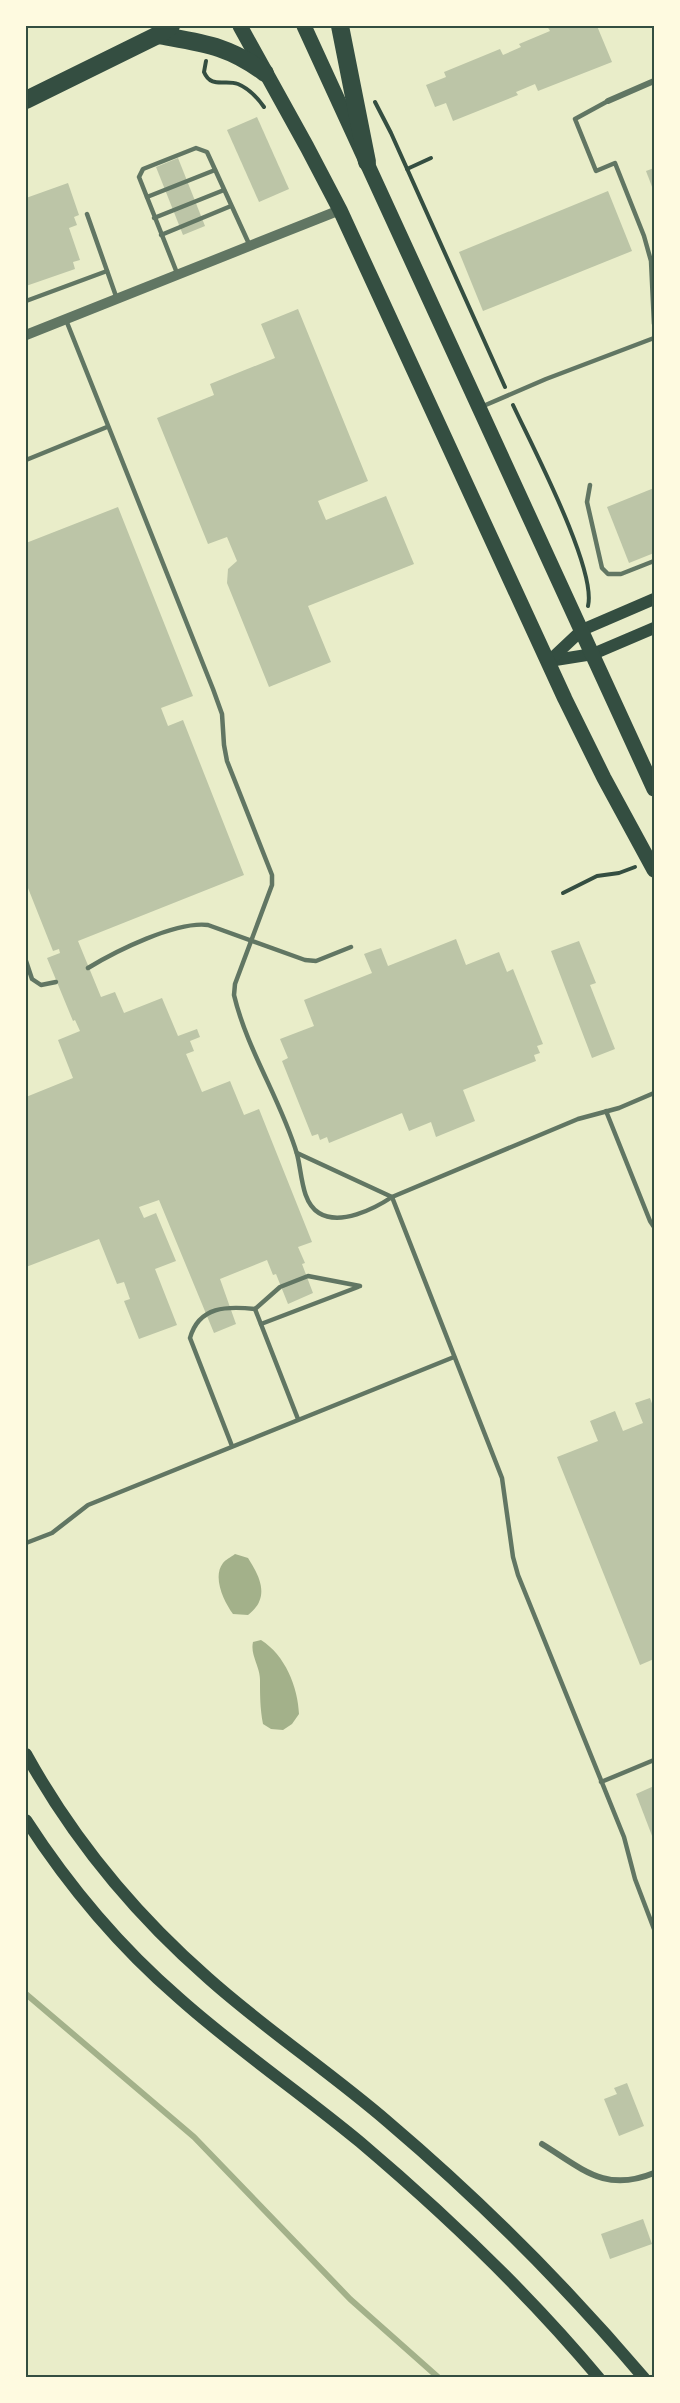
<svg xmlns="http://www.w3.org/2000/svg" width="680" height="2403" font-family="'DejaVu Sans',sans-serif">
	<rect width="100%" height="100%" fill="#e9edc9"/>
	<g fill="#a3b18a">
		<path d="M235 1554 248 1558C261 1578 270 1598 248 1615L233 1614C224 1602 212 1577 223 1563 225 1560 231 1557 235 1554Z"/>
		<path d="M261 1640C285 1655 298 1687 299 1714L292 1724 283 1730 271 1729 263 1724C260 1708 260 1695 260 1680 260 1666 250 1655 253 1642Z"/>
	</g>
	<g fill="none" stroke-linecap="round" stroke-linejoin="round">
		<path stroke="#a3b18a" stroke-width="6" d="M26 1994 194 2137 350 2299 439 2378"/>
	</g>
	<g fill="#bcc5a7">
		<path d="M547 26H597L612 62 538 91 535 84 516 92 518 95 453 121 446 103 435 107 426 85 446 77 444 72 500 49 503 55 521 47 519 44 550 31Z"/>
		<path d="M257 117 289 189 259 202 227 130Z"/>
		<path d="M178 158 205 226 183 235 156 167Z"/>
		<path d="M654 168V192L646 171Z"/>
		<path d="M68 183 79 215 74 217 77 225 69 228 80 260 73 262 75 269 26 286V198Z"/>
		<path d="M608 191 632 251 483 311 459 252Z"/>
		<path d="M298 309 368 481 318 501 326 520 386 496 414 564 308 606 331 662 269 687 227 583 228 569 237 561 227 537 208 544 157 418 214 395 210 384 275 358 261 324Z"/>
		<path d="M654 488V553L629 563 607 507Z"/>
		<path d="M118 507 193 696 161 708 168 726 183 720 244 875 78 941 101 997 115 992 124 1013 162 998 178 1036 197 1029 200 1037 190 1041 194 1051 186 1054 202 1092 230 1081 244 1115 259 1109 312 1242 298 1247 305 1263 302 1264 313 1293 288 1304 276 1274 273 1275 267 1260 220 1279 236 1324 214 1333 159 1200 139 1207 144 1218 156 1213 176 1261 155 1269 177 1325 139 1339 124 1301 130 1299 124 1282 117 1284 99 1239 26 1267V1097L73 1078 58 1040 80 1031 75 1020 73 1021 47 958 60 953 59 949 53 951 26 883V543Z"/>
		<path d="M456 939 466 965 499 952 507 972 513 969 543 1044 537 1046 540 1053 534 1055 536 1061 463 1090 475 1121 436 1137 431 1122 409 1131 402 1113 329 1143 327 1137 320 1140 318 1134 312 1136 282 1061 288 1058 280 1039 314 1026 304 1000 372 973 364 954 372 951 381 948 388 966Z"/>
		<path d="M579 941 596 983 590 985 615 1049 592 1058 551 951Z"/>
		<path d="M650 1398 654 1409V1659L640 1665 557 1457 598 1441 590 1421 615 1411 623 1431 643 1423 635 1403Z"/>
		<path d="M654 1786V1841L636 1794Z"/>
		<path d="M627 2083 644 2126 619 2136 604 2099 617 2094 614 2088Z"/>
		<path d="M643 2219 652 2244 610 2259 601 2234Z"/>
	</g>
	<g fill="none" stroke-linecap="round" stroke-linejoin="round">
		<g stroke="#344e41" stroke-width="4">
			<path d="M206 61 204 72C211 89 225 79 238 84 250 89 257 97 264 107"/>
			<path d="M375 102 391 133 505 387"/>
			<path d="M407 169 431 158"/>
			<path d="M513 405C531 444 597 569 588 606"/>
			<path d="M563 893 597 876 619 873 635 867"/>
		</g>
		<g stroke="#617663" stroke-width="4.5">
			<path d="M608 101 575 119 596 171 615 163 644 236 651 261 654 324"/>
			<path d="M147 197 215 170"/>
			<path d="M87 214 117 299"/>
			<path d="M154 218 224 190"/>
			<path d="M161 235 231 206"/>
			<path d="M177 273 139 177 143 169 196 148 207 152 250 246"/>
			<path d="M26 301 107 271"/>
			<path d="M66 320 213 689 222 714 224 745 227 761 272 875V885L235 984 234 995C247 1050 281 1100 297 1154 302 1172 301 1202 319 1213 340 1226 374 1209 392 1197L578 1119 619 1108 654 1093"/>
			<path d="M481 407 546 379 654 338"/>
			<path d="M26 460 107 427"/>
			<path d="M590 485 587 502 602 568 608 574H621L654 561"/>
			<path d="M26 961 32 979 41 985 56 982"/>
			<path d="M88 968C116 951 176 921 208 925L305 960 316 961 351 947"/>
			<path d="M606 1111 650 1221 654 1227"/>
			<path d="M297 1153 392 1197 502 1478 513 1557 518 1575 624 1837 635 1879 654 1929"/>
			<path d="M255 1309 298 1419"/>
			<path d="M261 1324 358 1287"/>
			<path d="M232 1446 190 1338C199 1306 227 1306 255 1309L280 1287 308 1276 360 1286"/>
			<path d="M26 1543 52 1533 88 1505 454 1357"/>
			<path d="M601 1782 654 1760"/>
		</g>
		<g stroke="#617663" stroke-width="6">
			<path d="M608 101 654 81"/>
			<path d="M542 2144C583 2169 605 2193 654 2173"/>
		</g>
		<path stroke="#617663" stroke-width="10" d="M26 335 340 210"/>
		<g stroke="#344e41" stroke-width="12">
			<path d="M549 661 593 654 654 628"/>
			<path d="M548 662 582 630 654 599"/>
			<path d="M26 1754C73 1839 135 1914 208 1978 265 2029 330 2072 388 2122 481 2201 565 2285 644 2378"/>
			<path d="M26 1820C68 1885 120 1947 179 1998 236 2049 301 2093 360 2142 445 2214 527 2292 599 2378"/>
		</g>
		<g stroke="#344e41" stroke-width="15">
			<path d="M240 26 307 147 340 210 565 699 604 778 654 870"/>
			<path d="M304 26 654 789"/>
		</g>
		<g stroke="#344e41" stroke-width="18">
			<path d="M340 26 367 162"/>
			<path d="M158 35C202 43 228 45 265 73"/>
			<path d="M26 100 158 35 171 26"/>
		</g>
	</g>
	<rect width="680" height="2403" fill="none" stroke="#fefae0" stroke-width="54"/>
	<rect x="27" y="27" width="626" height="2349" fill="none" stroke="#344e41" stroke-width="2"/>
</svg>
